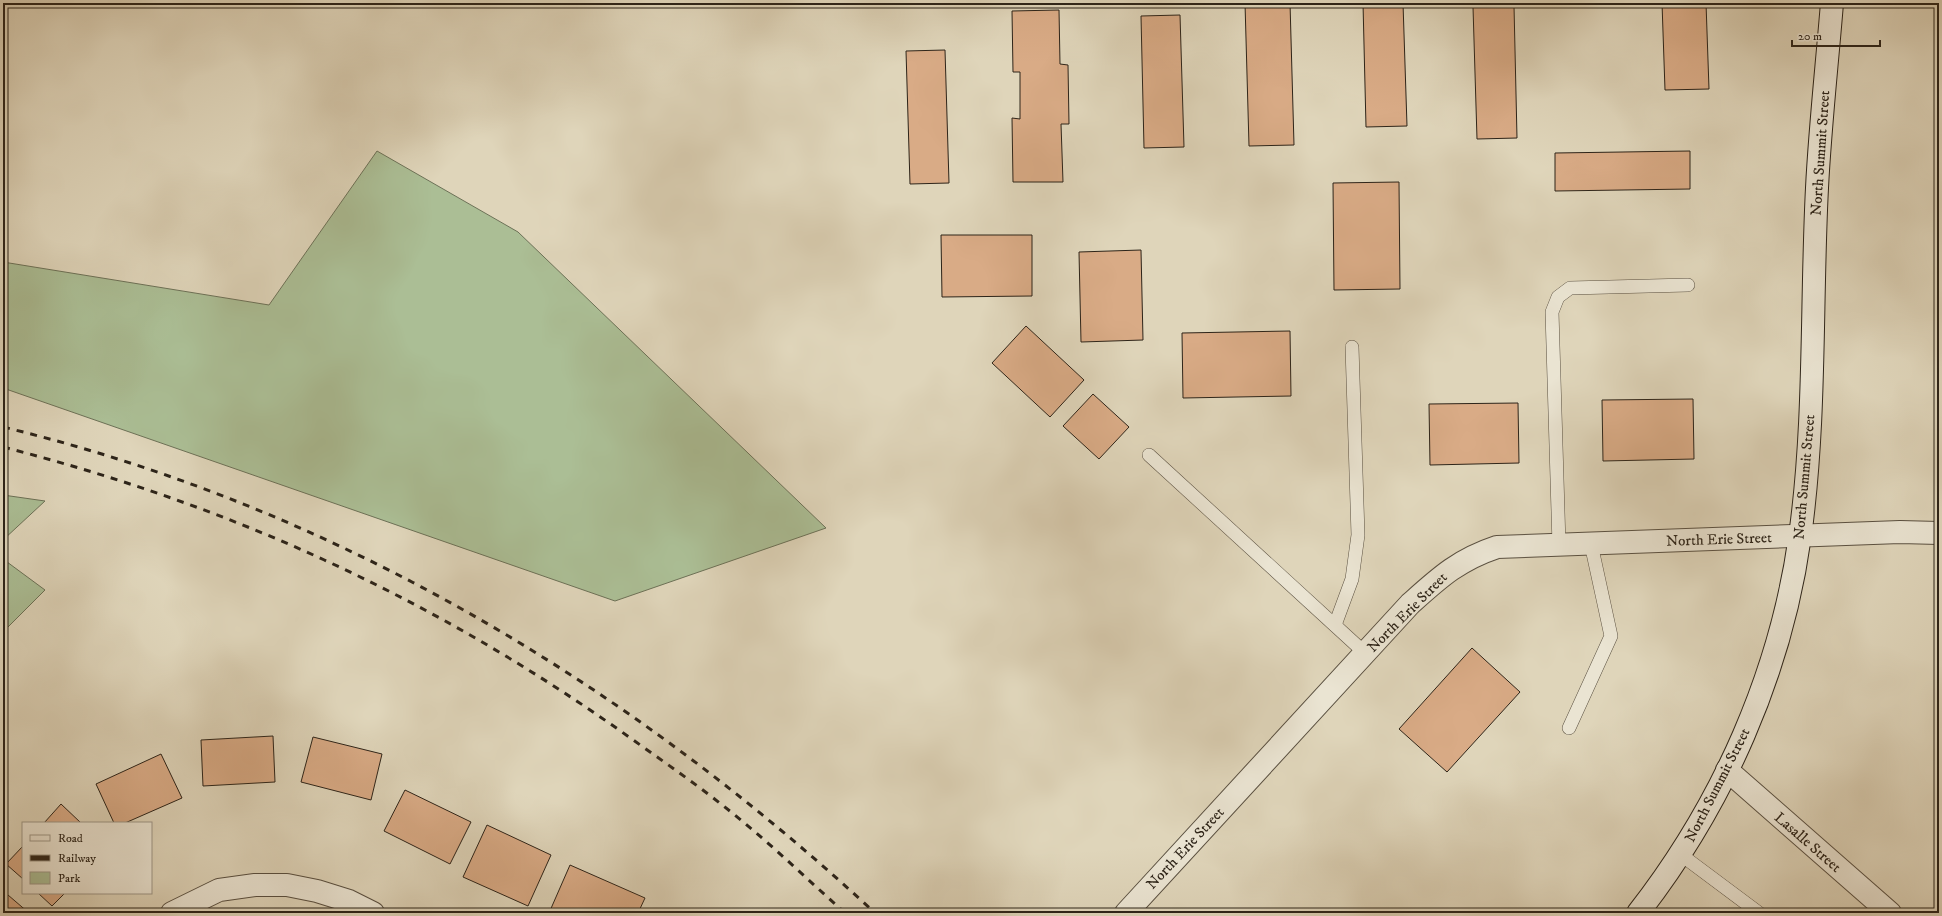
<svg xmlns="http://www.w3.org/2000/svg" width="1942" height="916" font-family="'IM FELL DW Pica',serif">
	<rect width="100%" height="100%" fill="#dfd5ba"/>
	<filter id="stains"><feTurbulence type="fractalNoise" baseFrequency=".005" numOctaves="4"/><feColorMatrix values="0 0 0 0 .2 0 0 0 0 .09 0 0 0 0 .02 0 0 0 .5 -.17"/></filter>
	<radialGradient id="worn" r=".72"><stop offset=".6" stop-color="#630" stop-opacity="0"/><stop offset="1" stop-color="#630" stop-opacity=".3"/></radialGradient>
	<g fill="#abbe95" stroke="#6c7157">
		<path d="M377 151 518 232 826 528 615 601 3 388V262L269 305Z"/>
		<path d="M3 495 45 501 3 540Z"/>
		<path d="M3 559 45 590 3 632Z"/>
	</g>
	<g fill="#d9ab86" stroke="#2d2419">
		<path d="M1245 3H1290L1294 145 1249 146Z"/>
		<path d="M1363 3H1403L1407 126 1366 127Z"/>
		<path d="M1662 3H1706L1709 89 1665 90Z"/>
		<path d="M1514 6 1517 138 1477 139 1473 7Z"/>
		<path d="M1059 10 1060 64 1068 65 1069 124H1061L1063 182H1013L1012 118 1020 119V72H1013L1012 11Z"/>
		<path d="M1180 15 1184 147 1144 148 1141 16Z"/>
		<path d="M945 50 949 183 910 184 906 51Z"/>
		<path d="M1690 151V189L1555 191V153Z"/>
		<path d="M1399 182 1400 289 1334 290 1333 183Z"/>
		<path d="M941 235H1032V296L942 297Z"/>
		<path d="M1141 250 1143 340 1081 342 1079 252Z"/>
		<path d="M1026 326 1084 380 1050 417 992 363Z"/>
		<path d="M1290 331 1291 396 1183 398 1182 333Z"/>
		<path d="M1093 394 1129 427 1099 459 1063 426Z"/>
		<path d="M1693 399 1694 459 1603 461 1602 400Z"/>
		<path d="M1518 403 1519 463 1430 465 1429 404Z"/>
		<path d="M1472 648 1520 692 1447 772 1399 729Z"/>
		<path d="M273 736 275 782 203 786 201 740Z"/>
		<path d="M313 737 382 754 371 800 301 782Z"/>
		<path d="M161 754 182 798 125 823H114L96 784Z"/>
		<path d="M405 790 471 822 450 864 384 831Z"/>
		<path d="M61 804 81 823H44Z"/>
		<path d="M487 825 551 855 528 906 463 877Z"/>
		<path d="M23 846V879L6 864Z"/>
		<path d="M570 865 645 898 638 913H549Z"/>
		<path d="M38 893H65L52 906Z"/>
		<path d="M8 895 29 913H3V901Z"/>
	</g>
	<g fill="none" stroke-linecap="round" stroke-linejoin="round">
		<g stroke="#5a5041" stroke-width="14">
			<g id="service">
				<path d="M1149 455 1365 653"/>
				<path d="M1559 545 1552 312 1558 297 1570 288 1688 285"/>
				<path d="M1335 625 1352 579 1358 535 1352 347"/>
				<path d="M1569 728 1611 636 1591 544"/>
				<path d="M1680 854 1759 913"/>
			</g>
		</g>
		<g stroke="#5a5041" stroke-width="24">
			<g id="minor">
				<path d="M1727 770 1890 913"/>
				<path d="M172 913 219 890 255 885H287L317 891 349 901 373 913"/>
				<path d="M1126 913 1410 604C1439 578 1458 560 1497 547L1900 532 1939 533"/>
			</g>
		</g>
		<g stroke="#2d2419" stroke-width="24">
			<path id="secondary" d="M1638 913C1723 804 1781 673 1800 536 1816 421 1811 304 1817 188 1820 127 1827 65 1832 3"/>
		</g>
		<use href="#service" stroke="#eae4d2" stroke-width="13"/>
		<use href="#minor" stroke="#eae4d2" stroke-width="22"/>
		<use href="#secondary" stroke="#eae4d2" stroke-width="22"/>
		<g stroke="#2d2419" stroke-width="3" stroke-dasharray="7 7" stroke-linecap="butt">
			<path d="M3 427C334 507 627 683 875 913"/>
			<path d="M3 447C233 506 435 599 629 737 664 762 699 786 731 812 771 844 807 879 845 913"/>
		</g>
	</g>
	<g text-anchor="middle" stroke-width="3" stroke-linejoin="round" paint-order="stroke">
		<g font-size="15" fill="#2d2419" stroke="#eae4d2">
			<text transform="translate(1820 153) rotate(-86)" y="5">North Summit Street</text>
			<text transform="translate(1804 477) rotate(-85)" y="5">North Summit Street</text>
			<text transform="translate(1719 539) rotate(-2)" y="5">North Erie Street</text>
			<text transform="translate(1407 612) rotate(-45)" y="5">North Erie Street</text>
			<text transform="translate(1717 785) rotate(-63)" y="5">North Summit Street</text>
			<text transform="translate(1808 842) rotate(41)" y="5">Lasalle Street</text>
			<text transform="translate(1185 848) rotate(-47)" y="5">North Erie Street</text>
		</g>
	</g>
	<rect width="1942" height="916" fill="none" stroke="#dfd5ba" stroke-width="16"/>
	<rect x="4" y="4" width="1934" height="908" fill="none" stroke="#2d2419" stroke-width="2"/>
	<rect x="8" y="8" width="1926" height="900" fill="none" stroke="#2d2419"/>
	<rect x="22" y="822" width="130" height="72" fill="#eae4d2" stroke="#9e9788"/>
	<rect x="30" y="835" width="20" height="6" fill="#eae4d2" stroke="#9e9788"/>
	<text x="58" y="842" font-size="12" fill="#2d2419">Road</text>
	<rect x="30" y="855" width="20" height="6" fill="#2d2419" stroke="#9e9788"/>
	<text x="58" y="862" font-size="12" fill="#2d2419">Railway</text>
	<rect x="30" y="872" width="20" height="12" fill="#abbe95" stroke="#9e9788"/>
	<text x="58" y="882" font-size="12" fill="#2d2419">Park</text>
	<path d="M1792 40v6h88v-6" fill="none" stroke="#2d2419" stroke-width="2"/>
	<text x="1798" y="40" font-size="12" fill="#2d2419" stroke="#eae4d2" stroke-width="3" paint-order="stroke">20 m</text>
	<rect width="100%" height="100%" filter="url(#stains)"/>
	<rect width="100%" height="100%" fill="url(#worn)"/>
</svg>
